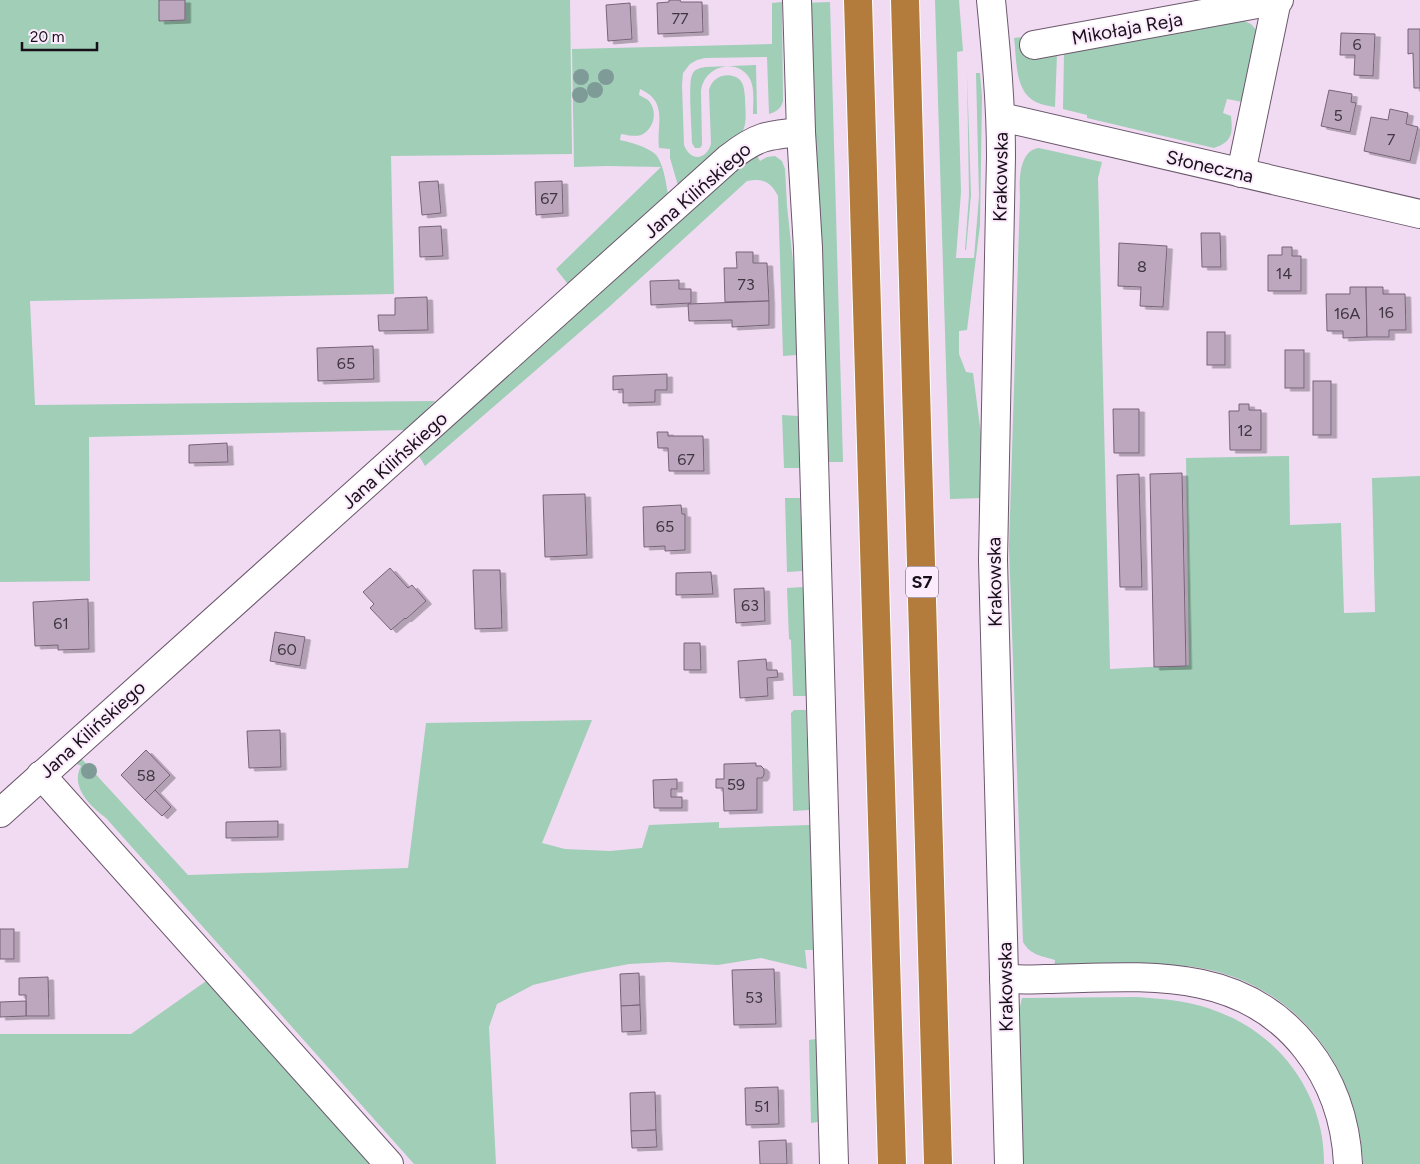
<svg xmlns="http://www.w3.org/2000/svg" width="1420" height="1164" font-family="Figtree,sans-serif">
	<defs>
		<filter id="shadow"><feDropShadow dx="5.5" dy="3" stdDeviation="0" flood-color="#0004"/></filter>
	</defs>
	<rect width="100%" height="100%" fill="#f1dbf3"/>
	<g fill="#a0ceb7">
		<path d="M0 0H570L572 154 391 156 394 294 30 301 35 405 435 401 407 430 89 437 90 581 0 582Z"/>
		<path d="M935 0H959L963 51 957 52 961 192 956 258H974L979 196 976 73H980L982 97 980 225 967 330 959 331V354L966 372 973 373 984 457 983 498 950 499Z"/>
		<path d="M782 2 783 101C781 109 776 112 769 114L767 57 705 58 697 60 690 64 683 73 682 85 684 145C690 161 706 161 711 144L709 90C712 78 724 72 736 77 744 81 744 89 745 97 745 107 747 119 744 128 740 141 692 178 679 189L670 158V149L659 148C656 124 669 102 640 89L639 95C642 97 646 98 649 101 658 112 654 129 641 135 634 137 627 135 621 134L620 140C630 142 651 148 657 156 665 168 666 186 669 199L571 288 556 269 661 167 607 166 574 167 572 49 772 44V3Z"/>
		<path d="M830 2 843 462H821L803 3Z"/>
		<path d="M1240 19 1251 24 1259 33 1248 103 1227 99 1223 113 1231 116C1233 134 1232 142 1214 148L1087 118V115L1063 109 1064 53Z"/>
		<path d="M1031 36 1057 54 1055 107C1049 106 1042 105 1036 102 1014 91 1017 59 1014 38Z"/>
		<path d="M756 65 757 114H753C753 104 755 89 750 79 738 57 704 65 701 91L702 145 700 148H695L692 143C692 131 688 83 692 75 694 69 700 68 705 67Z"/>
		<path d="M967 73 971 195 966 250H965L969 195Z"/>
		<path d="M1039 148 1102 162 1098 178 1110 669 1189 665 1186 458 1289 456 1290 525 1341 523 1344 613 1375 612 1372 478 1420 476V1164H1363C1358 1062 1291 978 1187 966 1167 964 1146 965 1126 965 1102 966 1078 967 1054 967L1055 960C1042 956 1030 955 1023 942L1009 547 1020 196C1019 181 1019 150 1039 148Z"/>
		<path d="M756 154 760 161 767 157 775 156 782 161 785 169 787 206 794 271 797 355 783 356 778 196C771 182 763 178 747 181L609 307 425 466 418 454 747 159Z"/>
		<path d="M782 415 798 416 800 468H784Z"/>
		<path d="M785 498H800L803 571 787 572Z"/>
		<path d="M803 587 806 696H793L791 640 789 639 787 588Z"/>
		<path d="M794 710H806L809 810 793 811 791 713Z"/>
		<path d="M592 720 542 843 565 849 610 851 642 848 649 825 719 822V828L810 825 813 950H805L807 969 761 958 718 965 668 962 629 964 582 973 533 985 497 1004 489 1027 496 1164H414L106 818C90 806 70 787 81 766L75 763 79 756 188 875 408 868 426 723Z"/>
		<path d="M209 979 373 1164H0V1034H131Z"/>
		<path d="M1136 997C1165 999 1194 1001 1221 1013 1283 1037 1325 1098 1324 1164H1021L1017 1020 1022 998Z"/>
		<path d="M816 1039 818 1122 811 1123 809 1040Z"/>
	</g>
	<g fill="#bca7be" stroke="#776378" filter="url(#shadow)">
		<path d="M159 0H185V20L159 21Z"/>
		<path d="M669 0H680L681 2H702L703 32 658 34 657 3 669 2Z"/>
		<path d="M630 3 632 39 608 41 606 5Z"/>
		<path d="M1408 29H1420V88H1414L1413 53 1408 54Z"/>
		<path d="M1341 33 1375 34 1373 76 1354 75 1355 55H1340Z"/>
		<path d="M1329 90 1352 94 1351 102 1356 103 1350 132 1321 126Z"/>
		<path d="M1390 109 1408 113 1406 124 1418 127 1410 161 1364 151 1371 117 1388 120Z"/>
		<path d="M438 181 441 213 422 215 419 182Z"/>
		<path d="M562 181 563 213 536 215 535 182Z"/>
		<path d="M441 226 443 256 420 257 419 227Z"/>
		<path d="M1201 233H1220L1221 267H1202Z"/>
		<path d="M1119 243 1167 246 1163 307 1140 306 1141 287 1118 286Z"/>
		<path d="M1282 247H1292V256H1301V291H1268V255H1282Z"/>
		<path d="M736 252H753V263H767L769 301 725 302 724 268H737Z"/>
		<path d="M679 280V289H691V303L651 305 650 281Z"/>
		<path d="M1350 287H1366L1367 337 1343 338V331H1327L1326 294H1350Z"/>
		<path d="M1366 287H1383V294H1405L1406 330H1389V337H1367Z"/>
		<path d="M427 297 428 330 379 331 378 315H395V298Z"/>
		<path d="M769 301V325L732 327V320L689 321 688 304Z"/>
		<rect x="1207" y="332" width="18" height="33"/>
		<path d="M373 346 374 379 318 381 317 348Z"/>
		<rect x="1285" y="350" width="19" height="38"/>
		<path d="M667 374V390H655V402L623 403V389L613 390V376Z"/>
		<rect x="1313" y="381" width="18" height="54"/>
		<path d="M1239 404H1249V410H1261V450H1230L1229 411H1239Z"/>
		<path d="M1113 409H1139V453H1114Z"/>
		<path d="M657 432H668V436H703L704 471H669L668 448H658Z"/>
		<path d="M227 443 228 462 189 463V445Z"/>
		<path d="M1182 473 1186 666 1154 667 1150 474Z"/>
		<path d="M1139 474 1142 587H1120L1117 475Z"/>
		<path d="M585 494 587 555 545 557 543 495Z"/>
		<path d="M681 505 682 514H685V550L665 551V546L644 547 643 507Z"/>
		<path d="M390 568 408 588 412 585 426 601 406 619 405 618 391 630 370 608 374 604 363 592Z"/>
		<path d="M473 570H500L502 628 475 629Z"/>
		<path d="M711 572 713 594 676 595V573Z"/>
		<path d="M764 588 765 621 736 623 734 589Z"/>
		<path d="M88 599 89 649 58 650V645L35 646 33 602Z"/>
		<path d="M275 632 305 637 300 666 270 661Z"/>
		<path d="M684 643H700L701 670H684Z"/>
		<path d="M766 659 767 670H777L778 677 767 678 768 696 740 698 738 661Z"/>
		<path d="M280 730 281 767 249 768 247 731Z"/>
		<path d="M146 750 170 775 145 800 121 775Z"/>
		<path d="M756 763V766H761L764 769V775L762 778H757V810L724 811 723 788H716V779H724V764Z"/>
		<path d="M677 779V789H671V797H682V808H654L653 780Z"/>
		<path d="M155 790 171 807 162 816 145 800Z"/>
		<path d="M278 821V837L226 838V822Z"/>
		<rect x="0" y="929" width="14" height="30"/>
		<path d="M774 969 776 1024 734 1025 732 970Z"/>
		<path d="M639 973 640 1005 621 1006 620 974Z"/>
		<path d="M48 977 49 1016H26V995H19V978Z"/>
		<path d="M26 1001V1016L0 1017V1002Z"/>
		<path d="M640 1005 641 1031 622 1032 621 1006Z"/>
		<path d="M778 1087 779 1124 746 1125 745 1088Z"/>
		<path d="M655 1092 656 1130 631 1131 630 1093Z"/>
		<path d="M656 1130 657 1147 632 1148 631 1131Z"/>
		<path d="M786 1140 787 1164H760L759 1141Z"/>
	</g>
	<g fill="none" stroke-linecap="round" stroke-linejoin="round">
		<g stroke="#6c586d" stroke-width="30">
			<g id="minor">
				<path d="M797 0 801 132 808 248 834 1164"/>
				<path d="M1034 45 1279 0"/>
				<path d="M1241 173 1277 0"/>
				<path d="M41 775 389 1164"/>
				<path d="M0 813 729 158C757 136 767 135 801 132"/>
				<path d="M1004 979C1018 979 1032 980 1046 979 1141 977 1240 964 1306 1048 1333 1082 1346 1121 1348 1164"/>
			</g>
		</g>
		<g stroke="#6c586d" stroke-width="30">
			<g id="tertiary">
				<path d="M991 0C996 52 1001 104 1001 156L993 560 1009 1164"/>
				<path d="M1001 117 1420 214"/>
			</g>
		</g>
		<g stroke="#fff" stroke-width="30">
			<g id="motorway">
				<path d="M858 0 892 1164"/>
				<path d="M905 0 938 1164"/>
			</g>
		</g>
		<use href="#minor" stroke="#fff" stroke-width="28"/>
		<use href="#tertiary" stroke="#fff" stroke-width="28"/>
		<use href="#motorway" stroke="#b37c3d" stroke-width="28"/>
	</g>
	<g fill="#7f9b97">
		<circle cx="581" cy="77" r="8"/>
		<circle cx="606" cy="77" r="8"/>
		<circle cx="595" cy="90" r="8"/>
		<circle cx="580" cy="95" r="8"/>
		<circle cx="89" cy="771" r="8"/>
	</g>
	<g text-anchor="middle" stroke-width="4" stroke-linejoin="round" paint-order="stroke">
		<g font-size="16" fill="#403642">
			<text x="680" y="24">77</text>
			<text x="1357" y="50">6</text>
			<text x="1338" y="121">5</text>
			<text x="1391" y="145">7</text>
			<text x="549" y="204">67</text>
			<text x="1142" y="272">8</text>
			<text x="1284" y="279">14</text>
			<text x="746" y="290">73</text>
			<text x="1386" y="318">16</text>
			<text x="1347" y="319">16A</text>
			<text x="346" y="369">65</text>
			<text x="1245" y="436">12</text>
			<text x="686" y="465">67</text>
			<text x="665" y="532">65</text>
			<text x="750" y="611">63</text>
			<text x="61" y="629">61</text>
			<text x="287" y="655">60</text>
			<text x="146" y="781">58</text>
			<text x="736" y="790">59</text>
			<text x="754" y="1003">53</text>
			<text x="762" y="1112">51</text>
		</g>
		<rect fill="#fceafd" stroke="#5c515d" stroke-width="1" x="906" y="566.5" width="32" height="31" rx="4"/>
		<g font-size="18" font-weight="bold" fill="#171018">
			<text x="922" y="588">S7</text>
		</g>
		<g font-size="19" fill="#171018" stroke="#fceafd">
			<text transform="translate(1127 28) rotate(-10)" y="7">Mikołaja Reja</text>
			<text transform="translate(1210 166) rotate(13)" y="7">Słoneczna</text>
			<text transform="translate(1000 177) rotate(-89)" y="7">Krakowska</text>
			<text transform="translate(697 190) rotate(-41)" y="7">Jana Kilińskiego</text>
			<text transform="translate(394 460) rotate(-42)" y="7">Jana Kilińskiego</text>
			<text transform="translate(994 582) rotate(-91)" y="7">Krakowska</text>
			<text transform="translate(92 729) rotate(-42)" y="7">Jana Kilińskiego</text>
			<text transform="translate(1005 987) rotate(-91)" y="7">Krakowska</text>
		</g>
	</g>
	<path d="M22 42v8h75v-8" fill="none" stroke="#171018" stroke-width="2.5"/>
	<text x="30" y="42" font-size="15" fill="#171018" stroke="#fceafd" stroke-width="4" paint-order="stroke">20 m</text>
</svg>
